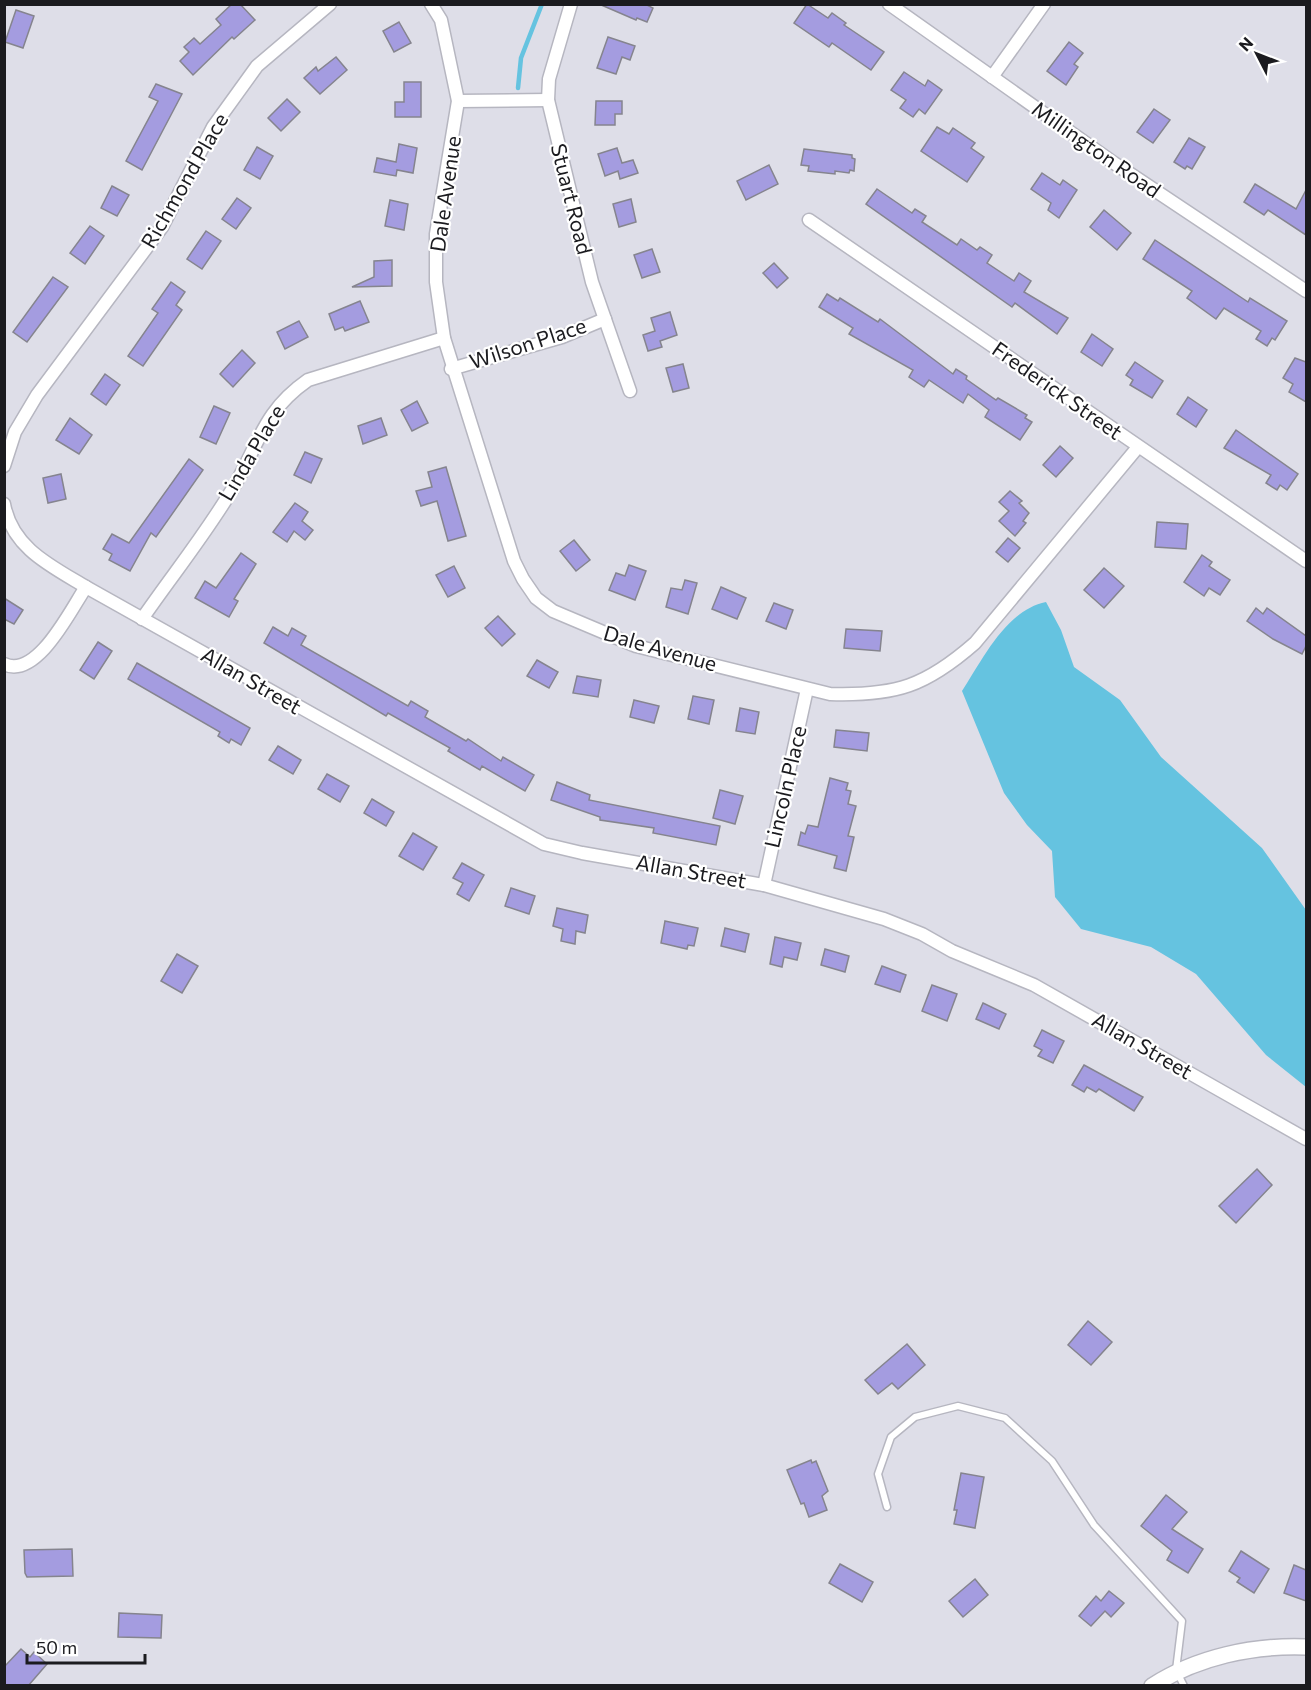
<svg xmlns="http://www.w3.org/2000/svg" width="1311" height="1690" font-family="Commissioner,sans-serif">
	<rect width="100%" height="100%" fill="#dedee8"/>
	<path fill="#65c3e0" d="M1046 602 1061 630 1074 667 1120 700 1161 757 1262 848 1306 910V1087L1266 1055 1196 974 1151 947 1081 929 1055 897 1052 851 1027 825 1004 793 962 691C983 659 1006 610 1046 602Z"/>
	<g fill="none" stroke-linecap="round" stroke-linejoin="round">
		<path stroke="#65c3e0" stroke-width="4.5" d="M518 88 521 58 542 4"/>
	</g>
	<g fill="#a49ce0" stroke="#85848e" stroke-width="1.5">
		<path d="M232 4H240L255 20 234 39 232 37 193 75 180 61 189 52 184 47 194 38 200 44 221 25 216 19Z"/>
		<path d="M599 4H645L653 8 647 22 637 18 636 20Z"/>
		<path d="M807 4 828 18 832 13 846 23 844 25 884 52 871 70 832 43 829 47 794 23Z"/>
		<path d="M16 10 34 16 23 48 5 42Z"/>
		<path d="M399 22 411 43 394 52 383 31Z"/>
		<path d="M608 37 635 46 630 60 622 57 616 74 597 68Z"/>
		<path d="M1069 42 1083 53 1074 64 1078 67 1066 85 1047 71Z"/>
		<path d="M336 57 347 70 320 94 304 78 316 67 318 71Z"/>
		<path d="M904 72 925 86 928 80 942 90 925 114 919 109 913 117 900 108 906 100 891 90Z"/>
		<path d="M404 82H421V117H395V102H404Z"/>
		<path d="M156 84 182 94 142 170 126 161 158 101 149 97Z"/>
		<path d="M287 99 300 112 281 131 268 118Z"/>
		<path d="M596 101H622V114H615V125H595Z"/>
		<path d="M1154 109 1170 120 1153 143 1137 132Z"/>
		<path d="M937 127 949 134 953 128 975 143 971 148 984 157 967 182 921 151Z"/>
		<path d="M1189 138 1205 147 1192 169 1187 166 1185 169 1174 162Z"/>
		<path d="M399 144 417 148 413 173 397 170 396 176 374 172 377 158 396 162Z"/>
		<path d="M257 147 273 156 260 179 244 170Z"/>
		<path d="M617 148 622 163 633 160 638 173 620 179 618 171 605 176 598 154Z"/>
		<path d="M804 149 852 155V158L855 159 854 171 850 170 849 173 835 171V174L808 171 809 166 801 165Z"/>
		<path d="M769 165 778 184 746 200 737 181Z"/>
		<path d="M1042 173 1060 185 1063 180 1077 190 1059 218 1048 210 1051 203 1031 189Z"/>
		<path d="M1255 184 1296 209 1306 190V235L1268 210 1264 215 1244 202Z"/>
		<path d="M112 186 129 195 117 216 101 208Z"/>
		<path d="M877 189 912 213 915 209 926 216 922 222 957 245 961 239 977 250 980 247 992 255 987 263 1014 281 1019 273 1031 281 1024 292 1068 318 1057 334 1015 303 1012 307 866 204Z"/>
		<path d="M237 198 251 208 236 229 222 219Z"/>
		<path d="M631 199 636 222 619 227 613 204Z"/>
		<path d="M390 200 408 204 404 230 385 226Z"/>
		<path d="M1104 210 1131 233 1117 250 1090 227Z"/>
		<path d="M90 226 104 236 85 264 70 253Z"/>
		<path d="M206 231 221 241 202 269 187 259Z"/>
		<path d="M1155 240 1248 302 1250 298 1287 321 1275 340 1272 338 1267 346 1256 339 1261 331 1224 308 1216 319 1187 298 1192 291 1143 259Z"/>
		<path d="M652 249 660 272 642 278 634 255Z"/>
		<path d="M392 260V286L352 287 374 277V261Z"/>
		<path d="M774 263 788 278 777 288 763 273Z"/>
		<path d="M53 277 68 287 27 342 13 332Z"/>
		<path d="M171 282 185 292 176 305 182 310 143 366 128 356 158 313 152 309Z"/>
		<path d="M827 294 838 301 840 298 878 322 880 319 953 374 956 369 967 376 966 379 996 400 998 398 1027 415 1025 418 1032 422 1020 440 985 417 989 410 968 394 963 403 929 380 924 387 909 377 913 370 849 334 853 328 819 307Z"/>
		<path d="M360 301 369 322 345 331 343 327 335 330 329 314Z"/>
		<path d="M670 312 677 335 660 341 662 347 648 351 643 335 655 331 651 318Z"/>
		<path d="M299 321 308 337 285 349 277 332Z"/>
		<path d="M1092 334 1113 349 1102 366 1081 352Z"/>
		<path d="M242 350 255 363 233 387 220 374Z"/>
		<path d="M1295 358 1306 362V402L1289 392 1293 384 1283 378Z"/>
		<path d="M1135 362 1163 381 1152 398 1130 385 1133 380 1126 375Z"/>
		<path d="M683 364 689 388 673 392 666 368Z"/>
		<path d="M105 374 120 385 106 405 91 394Z"/>
		<path d="M1188 397 1207 410 1196 427 1177 414Z"/>
		<path d="M417 401 428 423 412 431 401 410Z"/>
		<path d="M214 406 230 413 216 444 200 437Z"/>
		<path d="M70 418 92 435 79 454 56 440Z"/>
		<path d="M381 418 387 435 363 444 358 426Z"/>
		<path d="M1236 430 1298 474 1287 490 1280 485 1277 490 1266 483 1271 475 1224 448Z"/>
		<path d="M1060 446 1073 458 1056 477 1043 465Z"/>
		<path d="M305 452 322 459 311 483 294 475Z"/>
		<path d="M189 459 203 470 156 537 151 533 130 571 109 560 112 554 103 549 112 534 129 543Z"/>
		<path d="M446 467 466 536 448 541 437 501 421 506 416 491 432 487 428 472Z"/>
		<path d="M61 474 66 499 48 503 43 478Z"/>
		<path d="M1010 491 1022 501 1019 503 1029 513 1023 521 1026 523 1015 536 999 521 1009 511 999 502Z"/>
		<path d="M295 503 308 512 302 521 313 530 305 540 294 531 287 542 273 532Z"/>
		<path d="M1157 522 1188 524 1186 549 1155 547Z"/>
		<path d="M1008 538 1020 548 1008 562 996 552Z"/>
		<path d="M574 540 590 560 576 571 560 551Z"/>
		<path d="M241 553 256 564 234 599 238 601 229 617 195 598 205 581 216 588Z"/>
		<path d="M1202 555 1212 562 1209 566 1230 580 1220 595 1209 588 1204 596 1184 582Z"/>
		<path d="M629 565 646 571 635 600 609 590 616 573 625 576Z"/>
		<path d="M454 566 465 588 448 597 436 575Z"/>
		<path d="M1104 568 1124 586 1104 608 1084 590Z"/>
		<path d="M685 580 697 583 688 614 666 607 671 588 682 590Z"/>
		<path d="M721 587 746 598 737 619 712 609Z"/>
		<path d="M4 598 23 610 14 624 4 619Z"/>
		<path d="M774 603 793 610 786 629 766 621Z"/>
		<path d="M1256 608 1263 614 1267 608 1306 636V646L1302 654 1273 639 1247 621Z"/>
		<path d="M498 616 515 634 502 646 485 628Z"/>
		<path d="M273 627 288 636 292 628 306 636 301 645 408 706 411 701 428 711 425 717 466 741 468 739 501 761 503 757 534 775 525 791 482 766 480 770 448 751 450 748 388 713 386 716 264 643Z"/>
		<path d="M846 629 882 631 880 651 844 648Z"/>
		<path d="M98 642 112 651 94 679 80 670Z"/>
		<path d="M537 660 558 672 549 688 527 676Z"/>
		<path d="M137 663 250 728 241 745 231 739 229 743 218 736 220 732 128 679Z"/>
		<path d="M577 676 601 680 598 697 573 693Z"/>
		<path d="M693 696 714 700 709 724 688 719Z"/>
		<path d="M634 700 659 706 654 723 630 717Z"/>
		<path d="M740 708 759 712 755 734 736 731Z"/>
		<path d="M836 730 869 733 867 751 834 747Z"/>
		<path d="M278 746 301 760 293 774 269 760Z"/>
		<path d="M327 774 349 786 340 802 318 789Z"/>
		<path d="M830 778 848 783 846 790 851 791 848 804 856 806 848 836 854 837 846 871 834 868 837 856 798 845 801 832 805 834 808 825 818 827Z"/>
		<path d="M557 782 590 795 589 800 720 826 716 845 653 833 654 828 600 820V817L551 800Z"/>
		<path d="M720 790 743 796 735 824 713 818Z"/>
		<path d="M372 799 394 812 386 826 364 813Z"/>
		<path d="M413 833 437 847 423 870 399 856Z"/>
		<path d="M462 863 484 875 469 901 457 894 463 883 453 878Z"/>
		<path d="M511 888 535 896 529 914 505 906Z"/>
		<path d="M557 908 588 915 585 933 576 931 575 944 561 941 563 929 553 926Z"/>
		<path d="M665 921 698 928 694 946 688 945 687 949 661 943Z"/>
		<path d="M725 928 749 934 745 952 721 946Z"/>
		<path d="M775 937 801 943 797 960 784 957 782 967 770 964Z"/>
		<path d="M825 949 849 956 845 972 821 965Z"/>
		<path d="M177 954 198 966 182 993 161 981Z"/>
		<path d="M882 966 906 975 900 992 875 984Z"/>
		<path d="M932 985 957 994 947 1021 922 1011Z"/>
		<path d="M983 1003 1006 1014 999 1029 976 1019Z"/>
		<path d="M1042 1030 1064 1041 1053 1063 1038 1056 1042 1050 1034 1046Z"/>
		<path d="M1084 1065 1143 1097 1134 1111 1099 1089 1096 1092 1087 1087 1084 1092 1072 1085Z"/>
		<path d="M1257 1169 1272 1185 1236 1223 1219 1206Z"/>
		<path d="M1088 1321 1112 1342 1091 1365 1068 1345Z"/>
		<path d="M907 1344 925 1365 898 1389 892 1383 878 1394 865 1380Z"/>
		<path d="M811 1460 812 1463 816 1461 828 1491 822 1496 827 1510 809 1517 804 1503 801 1504 787 1470Z"/>
		<path d="M961 1473 984 1477 975 1528 954 1524 957 1510H954Z"/>
		<path d="M1166 1495 1187 1512 1172 1529 1203 1549 1188 1573 1167 1560 1172 1551 1141 1526Z"/>
		<path d="M72 1549 73 1576 27 1577 25 1573 24 1550Z"/>
		<path d="M1241 1551 1269 1569 1254 1593 1237 1582 1240 1578 1229 1571Z"/>
		<path d="M840 1564 873 1582 862 1602 829 1583Z"/>
		<path d="M1294 1565 1306 1570V1601L1284 1593Z"/>
		<path d="M975 1579 988 1595 963 1617 949 1601Z"/>
		<path d="M1109 1591 1124 1603 1111 1617 1105 1611 1091 1626 1079 1616 1096 1596 1101 1601Z"/>
		<path d="M119 1613 162 1615 161 1638 118 1637Z"/>
		<path d="M21 1649 30 1657 34 1652 47 1664 28 1686H4V1667Z"/>
	</g>
	<g fill="none" stroke-linecap="round" stroke-linejoin="round">
		<g stroke="#b6b6c0" stroke-width="9">
			<path id="service" d="M887 1507 878 1474 891 1437 915 1417 958 1406 1005 1418 1052 1461 1094 1525 1182 1621 1176 1670 1184 1686"/>
		</g>
		<g stroke="#b6b6c0" stroke-width="15">
			<g id="minor">
				<path d="M431 4 441 20 458 101 436 234V282L444 338 514 561 523 579 536 598 553 611 636 646 830 694C896 696 926 686 975 643L1138 447"/>
				<path d="M571 4 549 79 548 100 592 282 630 391"/>
				<path d="M889 4 1114 163 1306 291"/>
				<path d="M992 77 1044 4"/>
				<path d="M458 101 548 100"/>
				<path d="M809 220 1306 561"/>
				<path d="M451 369 562 337 605 319"/>
				<path d="M4 466 15 432 37 395 162 227 213 127 257 66 330 4"/>
				<path d="M4 504C12 548 51 566 86 587L544 844 582 853 764 885 884 919 922 934 952 951 1034 985 1306 1139"/>
				<path d="M142 619C173 574 209 530 236 483 260 440 265 410 308 380L444 338"/>
				<path d="M4 664C37 680 71 609 86 587"/>
				<path d="M764 885 807 689"/>
			</g>
		</g>
		<g stroke="#b6b6c0" stroke-width="18">
			<path id="tertiary" d="M1152 1686C1197 1657 1253 1645 1306 1647"/>
		</g>
		<use href="#service" stroke="#fff" stroke-width="6"/>
		<use href="#minor" stroke="#fff" stroke-width="12"/>
		<use href="#tertiary" stroke="#fff" stroke-width="15"/>
	</g>
	<g text-anchor="middle" stroke-width="4.5" stroke-linejoin="round" paint-order="stroke">
		<g font-size="21" fill="#1b1b1f" stroke="#fff">
			<text transform="translate(1096 150) rotate(35)" y="7">Millington Road</text>
			<text transform="translate(185 181) rotate(-60)" y="7">Richmond Place</text>
			<text transform="translate(446 194) rotate(-82)" y="7">Dale Avenue</text>
			<text transform="translate(571 199) rotate(76)" y="7">Stuart Road</text>
			<text transform="translate(528 344) rotate(-18)" y="7">Wilson Place</text>
			<text transform="translate(1057 391) rotate(35)" y="7">Frederick Street</text>
			<text transform="translate(252 453) rotate(-59)" y="7">Linda Place</text>
			<text transform="translate(660 649) rotate(16)" y="7">Dale Avenue</text>
			<text transform="translate(251 681) rotate(30)" y="7">Allan Street</text>
			<text transform="translate(786 787) rotate(-77)" y="7">Lincoln Place</text>
			<text transform="translate(691 872) rotate(10)" y="7">Allan Street</text>
			<text transform="translate(1142 1046) rotate(30)" y="7">Allan Street</text>
		</g>
	</g>
	<rect width="1311" height="1690" fill="none" stroke="#1b1b1f" stroke-width="12"/>
	<g transform="translate(1257 54) rotate(312)" stroke="#ffffff" stroke-width="4.5" paint-order="stroke">
	<path d="M0-4.5L10 22L0 15L-10 22Z" fill="#1b1b1f"/>
	<text y="-9" font-size="16" font-weight="bold" text-anchor="middle" fill="#1b1b1f">N</text>
	</g>
	<path d="M27 1654v9h118v-9" fill="none" stroke="#1b1b1f" stroke-width="3"/>
	<text x="36" y="1654" font-size="18" fill="#1b1b1f" stroke="#ffffff" stroke-width="4.5" paint-order="stroke">50 m</text>
</svg>
